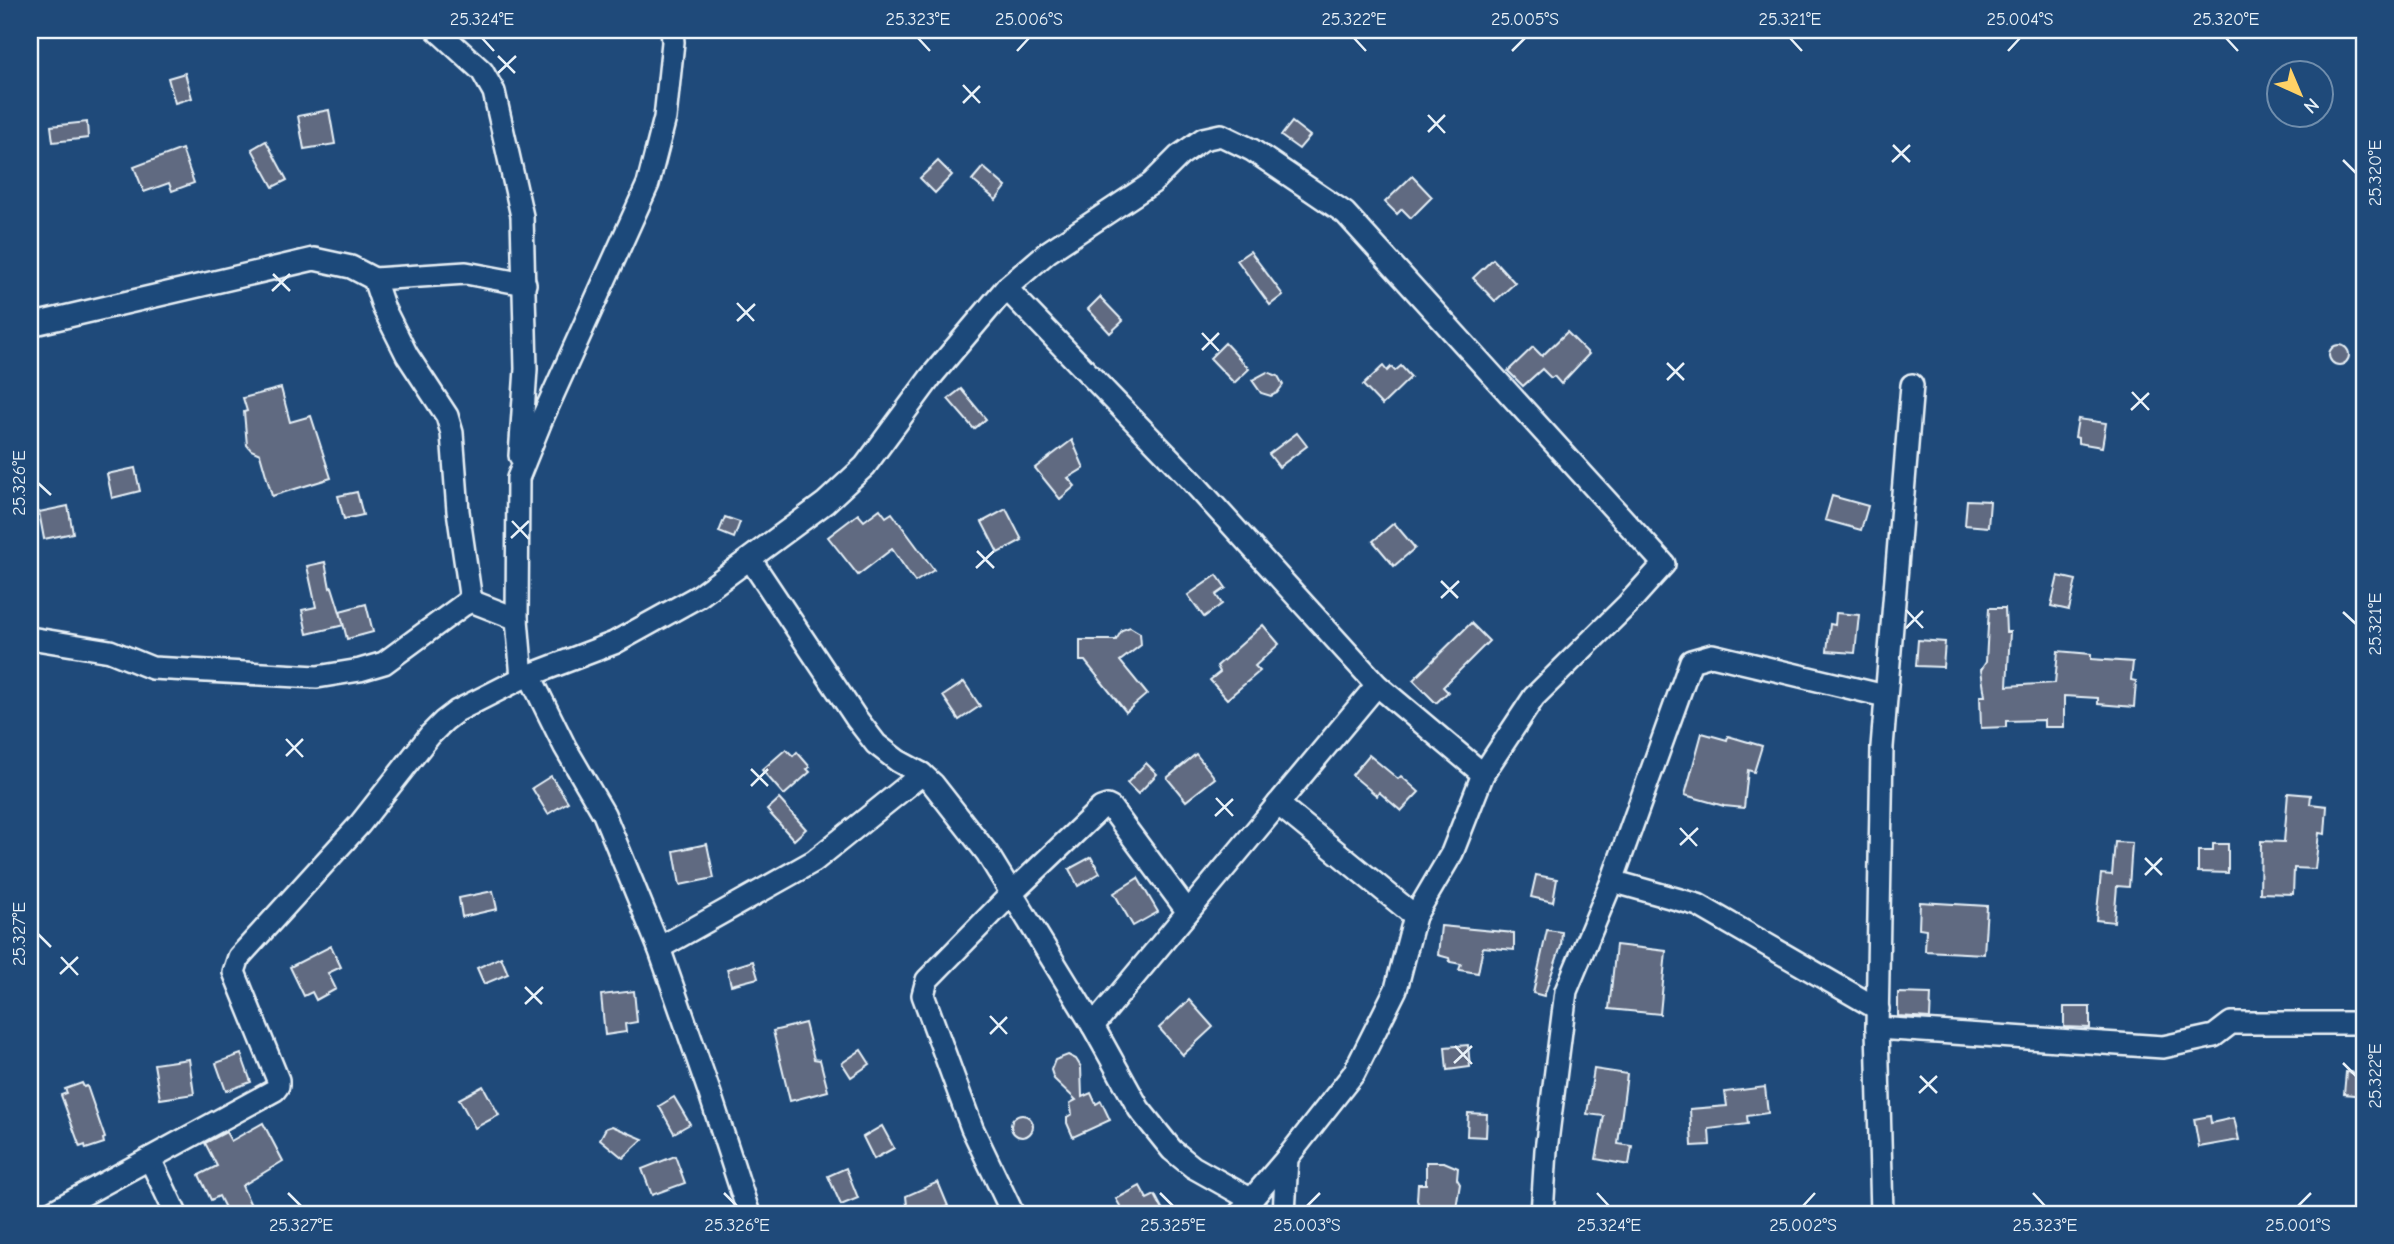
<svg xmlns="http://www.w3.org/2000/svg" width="2394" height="1244" font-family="'Comic Neue',sans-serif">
	<rect width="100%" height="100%" fill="#1f4a7a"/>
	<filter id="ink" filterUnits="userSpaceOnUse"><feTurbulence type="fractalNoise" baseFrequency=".0143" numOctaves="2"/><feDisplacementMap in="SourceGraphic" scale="14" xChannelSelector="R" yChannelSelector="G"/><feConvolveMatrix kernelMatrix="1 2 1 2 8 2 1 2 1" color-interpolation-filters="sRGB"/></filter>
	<g filter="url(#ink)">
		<g fill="#606b81" stroke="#e8f1f8" stroke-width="2">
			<path d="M185 73 192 98 175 103 168 78Z"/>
			<path d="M329 110 335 144 304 149 298 116Z"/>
			<path d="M87 122 88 138 53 142 51 126Z"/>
			<path d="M1292 122 1310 136 1299 149 1281 136Z"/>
			<path d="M266 141 287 180 273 187 252 149Z"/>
			<path d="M182 149 194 183 172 191 169 183 144 192 134 167Z"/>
			<path d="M938 161 952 175 935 193 920 178Z"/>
			<path d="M983 167 1006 187 996 200 972 180Z"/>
			<path d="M1412 176 1432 197 1411 218 1402 209 1397 214 1385 202Z"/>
			<path d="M1250 251 1283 295 1270 305 1237 260Z"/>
			<path d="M1493 259 1515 283 1495 301 1473 278Z"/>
			<path d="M1100 297 1123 321 1110 333 1088 309Z"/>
			<path d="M1567 332 1589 354 1561 384 1554 376 1551 378 1542 369 1523 386 1508 371 1533 347 1542 356Z"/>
			<path d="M1225 343 1249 369 1234 383 1210 358Z"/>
			<circle cx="2339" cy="355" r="10"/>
			<path d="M1383 366 1387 371 1391 367 1395 371 1401 366 1411 377 1382 405 1363 385Z"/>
			<path d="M1267 372 1278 376 1283 385 1277 393 1271 396 1261 393 1252 380Z"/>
			<path d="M281 388 290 422 311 416 331 478 272 496 260 454 251 450 247 445 244 412 247 411 243 398Z"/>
			<path d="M961 389 986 419 974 429 948 399Z"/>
			<path d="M2078 419 2106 423 2102 447 2078 443V438L2075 437Z"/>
			<path d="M1297 433 1307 446 1279 467 1269 454Z"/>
			<path d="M1072 440 1084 468 1068 478 1075 486 1060 499 1035 468Z"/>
			<path d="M135 468 140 491 112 498 107 474Z"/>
			<path d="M357 492 363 515 344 519 338 496Z"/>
			<path d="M1832 496 1868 506 1861 530 1825 520Z"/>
			<path d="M1967 500 1990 501 1988 527 1965 525Z"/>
			<path d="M68 506 73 533 44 539 39 512Z"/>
			<path d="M880 509 886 517 892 513 934 570 915 582 892 549 858 575 828 537 858 514 864 521Z"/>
			<path d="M1006 509 1022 540 998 553 982 522Z"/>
			<path d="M725 517 740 522 734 538 719 532Z"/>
			<path d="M1394 523 1415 548 1394 566 1373 541Z"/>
			<path d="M325 562 330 588 332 587 344 625 307 634 302 610 316 607 307 566Z"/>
			<path d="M1217 575 1226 588 1216 595 1222 604 1204 617 1188 595Z"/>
			<path d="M2058 576 2076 580 2069 610 2051 606Z"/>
			<path d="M366 604 373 632 347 639 340 611Z"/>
			<path d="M1989 608H2005L2006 632H2010L2007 686 2055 683 2058 651 2091 654V659L2133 662 2131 680 2136 681 2134 707 2098 704V698L2064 696V727H2044V720L2006 721V727L1981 728 1980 696H1985L1981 670 1986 662Z"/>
			<path d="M1836 613 1859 615 1855 653 1827 651 1830 624 1835 625Z"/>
			<path d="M1471 623 1489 641 1443 687 1448 692 1436 703 1413 680Z"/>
			<path d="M1263 625 1279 644 1255 666 1260 671 1227 699 1210 680 1220 672 1217 666Z"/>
			<path d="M1130 627 1140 633 1141 645 1120 661 1147 694 1126 712 1085 661H1080V640H1116L1122 630Z"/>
			<path d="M1918 640 1945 642 1943 667 1916 666Z"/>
			<path d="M964 682 980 706 959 720 943 696Z"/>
			<path d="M1702 733 1727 740 1728 736 1762 746 1754 772 1748 770 1744 808 1724 806 1685 795Z"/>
			<path d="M786 749 793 756 797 752 810 767 807 769 810 772 784 795 762 770Z"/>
			<path d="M1196 754 1215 778 1186 801 1167 778Z"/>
			<path d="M1369 755 1398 779 1401 776 1419 792 1401 811 1379 792 1377 796 1352 775Z"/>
			<path d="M1146 763 1157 774 1138 794 1127 783Z"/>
			<path d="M551 776 568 802 548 814 532 788Z"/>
			<path d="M2288 793 2311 795 2310 804 2327 806 2325 834 2319 833 2315 869 2294 868 2293 894 2260 893 2261 841 2284 842Z"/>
			<path d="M779 799 806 829 794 840 767 810Z"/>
			<path d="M2115 842 2132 843 2129 887 2117 886 2114 922 2096 920 2101 874 2112 875Z"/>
			<path d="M707 844 714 878 680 885 674 851Z"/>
			<path d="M2213 844H2228V873L2198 872V851H2213Z"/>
			<path d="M1091 857 1100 873 1078 886 1069 869Z"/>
			<path d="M1536 875 1557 879 1553 902 1531 897Z"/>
			<path d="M1138 878 1158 912 1133 926 1114 893Z"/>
			<path d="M493 891 497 909 462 917 459 898Z"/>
			<path d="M1920 902 1987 906 1984 954 1925 951 1926 929 1919 928Z"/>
			<path d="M1441 926 1514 933V950L1483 947 1478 973 1459 970 1461 964 1450 962 1449 958 1438 955Z"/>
			<path d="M1547 930 1562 932 1561 946 1544 996 1533 993Z"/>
			<path d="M1616 945 1666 951 1660 1014 1609 1009Z"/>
			<path d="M331 946 341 967 328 973 336 989 316 1000 312 992 304 996 290 967Z"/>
			<path d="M501 957 508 974 484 984 477 968Z"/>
			<path d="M753 961 758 978 731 985 727 969Z"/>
			<path d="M634 991 637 1022 625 1024 626 1032 605 1035 601 995Z"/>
			<path d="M1898 993 1931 994 1930 1018 1898 1016Z"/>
			<path d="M1189 1000 1213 1027 1183 1055 1159 1028Z"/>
			<path d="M2064 1007H2090V1028L2064 1027Z"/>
			<path d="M805 1023 814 1059 820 1060 828 1091 790 1101 773 1031Z"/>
			<path d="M1468 1045 1470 1067 1447 1070 1445 1047Z"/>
			<path d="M861 1050 870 1064 851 1077 842 1063Z"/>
			<path d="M241 1054 251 1082 226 1091 216 1063Z"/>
			<path d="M1068 1055 1076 1059 1081 1067 1082 1097 1091 1093 1096 1104 1101 1101 1110 1120 1073 1137 1067 1123V1117L1072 1114 1070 1103 1076 1100 1054 1079 1051 1070 1055 1060Z"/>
			<path d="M189 1059 194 1094 160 1099 154 1064Z"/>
			<path d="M1594 1069 1627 1074 1618 1144 1632 1146 1629 1165 1596 1159 1604 1116 1587 1114Z"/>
			<path d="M2346 1072 2364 1073V1096L2344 1094Z"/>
			<path d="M82 1083 84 1087 87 1086 105 1138 103 1139 104 1143 86 1149 85 1145 80 1147 61 1095 67 1093 65 1089Z"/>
			<path d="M483 1086 499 1115 475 1128 459 1099Z"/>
			<path d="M1765 1087 1768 1113 1747 1116 1748 1124 1709 1129 1710 1145 1692 1146 1690 1109 1727 1106 1725 1092Z"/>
			<path d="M674 1097 690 1124 674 1133 659 1106Z"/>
			<path d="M1468 1113 1487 1114 1486 1137 1467 1136Z"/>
			<circle cx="1022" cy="1126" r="11"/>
			<path d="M2210 1116 2211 1123 2234 1118 2239 1140 2199 1147 2194 1119Z"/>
			<path d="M263 1123 283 1161 242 1186 255 1214H228L219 1196 211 1200 199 1175 217 1166 205 1143 226 1132 231 1141Z"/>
			<path d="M612 1126 643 1139 623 1158 600 1139 606 1128Z"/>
			<path d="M882 1126 894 1148 874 1159 863 1137Z"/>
			<path d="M675 1156 685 1183 652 1195 642 1169Z"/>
			<path d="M1426 1162H1444L1458 1168 1457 1179 1460 1184 1455 1214 1420 1208 1417 1200 1418 1184H1426Z"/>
			<path d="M846 1168 858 1198 841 1205 828 1176Z"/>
			<path d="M938 1182 948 1206 928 1214H908L906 1196Z"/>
			<path d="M1140 1186 1147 1199 1155 1195 1165 1214H1117L1123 1211 1116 1199Z"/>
		</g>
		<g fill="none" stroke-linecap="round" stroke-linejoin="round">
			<g stroke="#e8f1f8" stroke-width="26">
				<g id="minor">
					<path d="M437 30 482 71 494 92 522 216 526 369 520 456"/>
					<path d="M374 279 466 273 525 284"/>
					<path d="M1006 288 1191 480 1377 685 1483 774"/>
					<path d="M30 325 314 259 351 267 374 279 384 309 407 355 447 416 452 433 458 511 471 601"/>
					<path d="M750 559 856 718 876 744 898 761 922 774 933 784 987 853 1093 1026 1139 1109 1172 1150 1193 1167 1252 1200"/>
					<path d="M30 638 110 651 152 668 317 677 360 670 384 663 463 605 471 601 517 619"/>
					<path d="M530 676 565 747 604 814 659 948 710 1094 749 1214"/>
					<path d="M522 678 517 619 518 478 541 421 648 184 665 118 673 42 672 30"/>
					<path d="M1278 804 1415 916"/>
					<path d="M1612 881 1698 905 1878 1009"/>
					<path d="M659 948 814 861 922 774"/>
					<path d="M1093 1026 1377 685"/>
					<path d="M1877 1028 2163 1047 2214 1036 2231 1023H2364"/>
					<path d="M150 1159 176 1214"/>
					<path d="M48 1214 275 1090 278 1086V1080L234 972 239 957 360 824 430 735 444 721 457 711 522 678 614 643 699 596 825 503 865 466 930 378 1006 288 1048 252 1152 183 1179 156 1203 139 1221 135 1252 150 1345 213 1664 564 1627 605 1534 697 1483 774 1452 853 1415 916 1396 989 1354 1073 1287 1158 1239 1214"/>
					<path d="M1013 1214 972 1128 923 995 927 980 1012 893 1101 808 1107 806 1111 808 1188 912"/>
					<path d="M1284 1214 1287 1158"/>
					<path d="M1542 1214 1546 1150 1566 991 1612 881 1691 661 1712 655 1885 696"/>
					<path d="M1882 1214 1877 1028 1882 747 1912 385"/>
				</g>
			</g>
			<use href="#minor" stroke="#1f4a7a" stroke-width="21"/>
		</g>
	</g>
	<path fill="none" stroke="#e8f1f8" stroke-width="2.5" d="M482 38 494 51M918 38 930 51M1354 38 1366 51M1790 38 1802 51M2226 38 2238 51M1017 51 1029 38M1512 51 1525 38M2008 51 2020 38M498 56 515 73M498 73 516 56M963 85 980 103M963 103 980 86M1428 115 1445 133M1428 132 1445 115M1893 145 1910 162M2343 160 2356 173M1892 162 1910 145M273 274 290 291M272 291 290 274M737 303 754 321M737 321 755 304M1202 333 1219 351M1202 350 1219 333M1667 363 1684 380M1667 380 1684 363M2132 392 2149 410M2131 410 2149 393M38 483 51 495M512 521 529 539M511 538 529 521M977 551 994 568M976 568 994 551M1441 581 1458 598M1441 598 1459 581M1906 610 1923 628M2343 612 2356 624M1906 628 1923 611M286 739 303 757M286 756 303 739M751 769 768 786M751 786 768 769M1216 798 1233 816M1215 816 1233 799M1680 828 1697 846M1680 845 1698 828M2145 858 2162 875M2145 875 2162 858M38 934 51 947M61 957 78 975M60 974 78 957M525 987 542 1004M525 1004 543 987M990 1016 1007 1034M990 1034 1007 1017M1455 1046 1472 1064M1454 1063 1472 1046M2343 1063 2356 1076M1920 1076 1937 1093M1919 1093 1937 1076M288 1193 301 1206M724 1193 737 1206M1160 1193 1173 1206M1597 1193 1609 1206M2033 1193 2045 1206M1307 1206 1320 1193M1803 1206 1815 1193M2298 1206 2311 1193"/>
	<rect width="2394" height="1244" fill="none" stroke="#1f4a7a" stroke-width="77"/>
	<g transform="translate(2300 94) rotate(136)"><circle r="33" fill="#1f4a7a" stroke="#6f8dac" stroke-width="2"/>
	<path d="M0-5L12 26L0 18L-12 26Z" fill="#ffd166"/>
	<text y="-10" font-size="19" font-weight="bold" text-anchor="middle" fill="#e8f1f8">N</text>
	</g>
	<rect x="38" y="38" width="2318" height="1168" fill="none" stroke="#e8f1f8" stroke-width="2.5"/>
	<g font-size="18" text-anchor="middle" fill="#e8f1f8">
		<text x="482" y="25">25.324°E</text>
		<text x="918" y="25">25.323°E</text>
		<text x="1029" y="25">25.006°S</text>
		<text x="1354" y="25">25.322°E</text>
		<text x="1525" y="25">25.005°S</text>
		<text x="1790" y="25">25.321°E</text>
		<text x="2020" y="25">25.004°S</text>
		<text x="2226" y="25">25.320°E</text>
		<text transform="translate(2375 173) rotate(-90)" y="6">25.320°E</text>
		<text transform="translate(19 483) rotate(-90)" y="6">25.326°E</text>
		<text transform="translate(2375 624) rotate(-90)" y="6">25.321°E</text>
		<text transform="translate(19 934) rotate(-90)" y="6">25.327°E</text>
		<text transform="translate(2375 1076) rotate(-90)" y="6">25.322°E</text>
		<text x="301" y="1231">25.327°E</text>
		<text x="737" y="1231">25.326°E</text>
		<text x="1173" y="1231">25.325°E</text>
		<text x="1307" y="1231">25.003°S</text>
		<text x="1609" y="1231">25.324°E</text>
		<text x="1803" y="1231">25.002°S</text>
		<text x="2045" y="1231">25.323°E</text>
		<text x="2298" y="1231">25.001°S</text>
	</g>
</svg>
